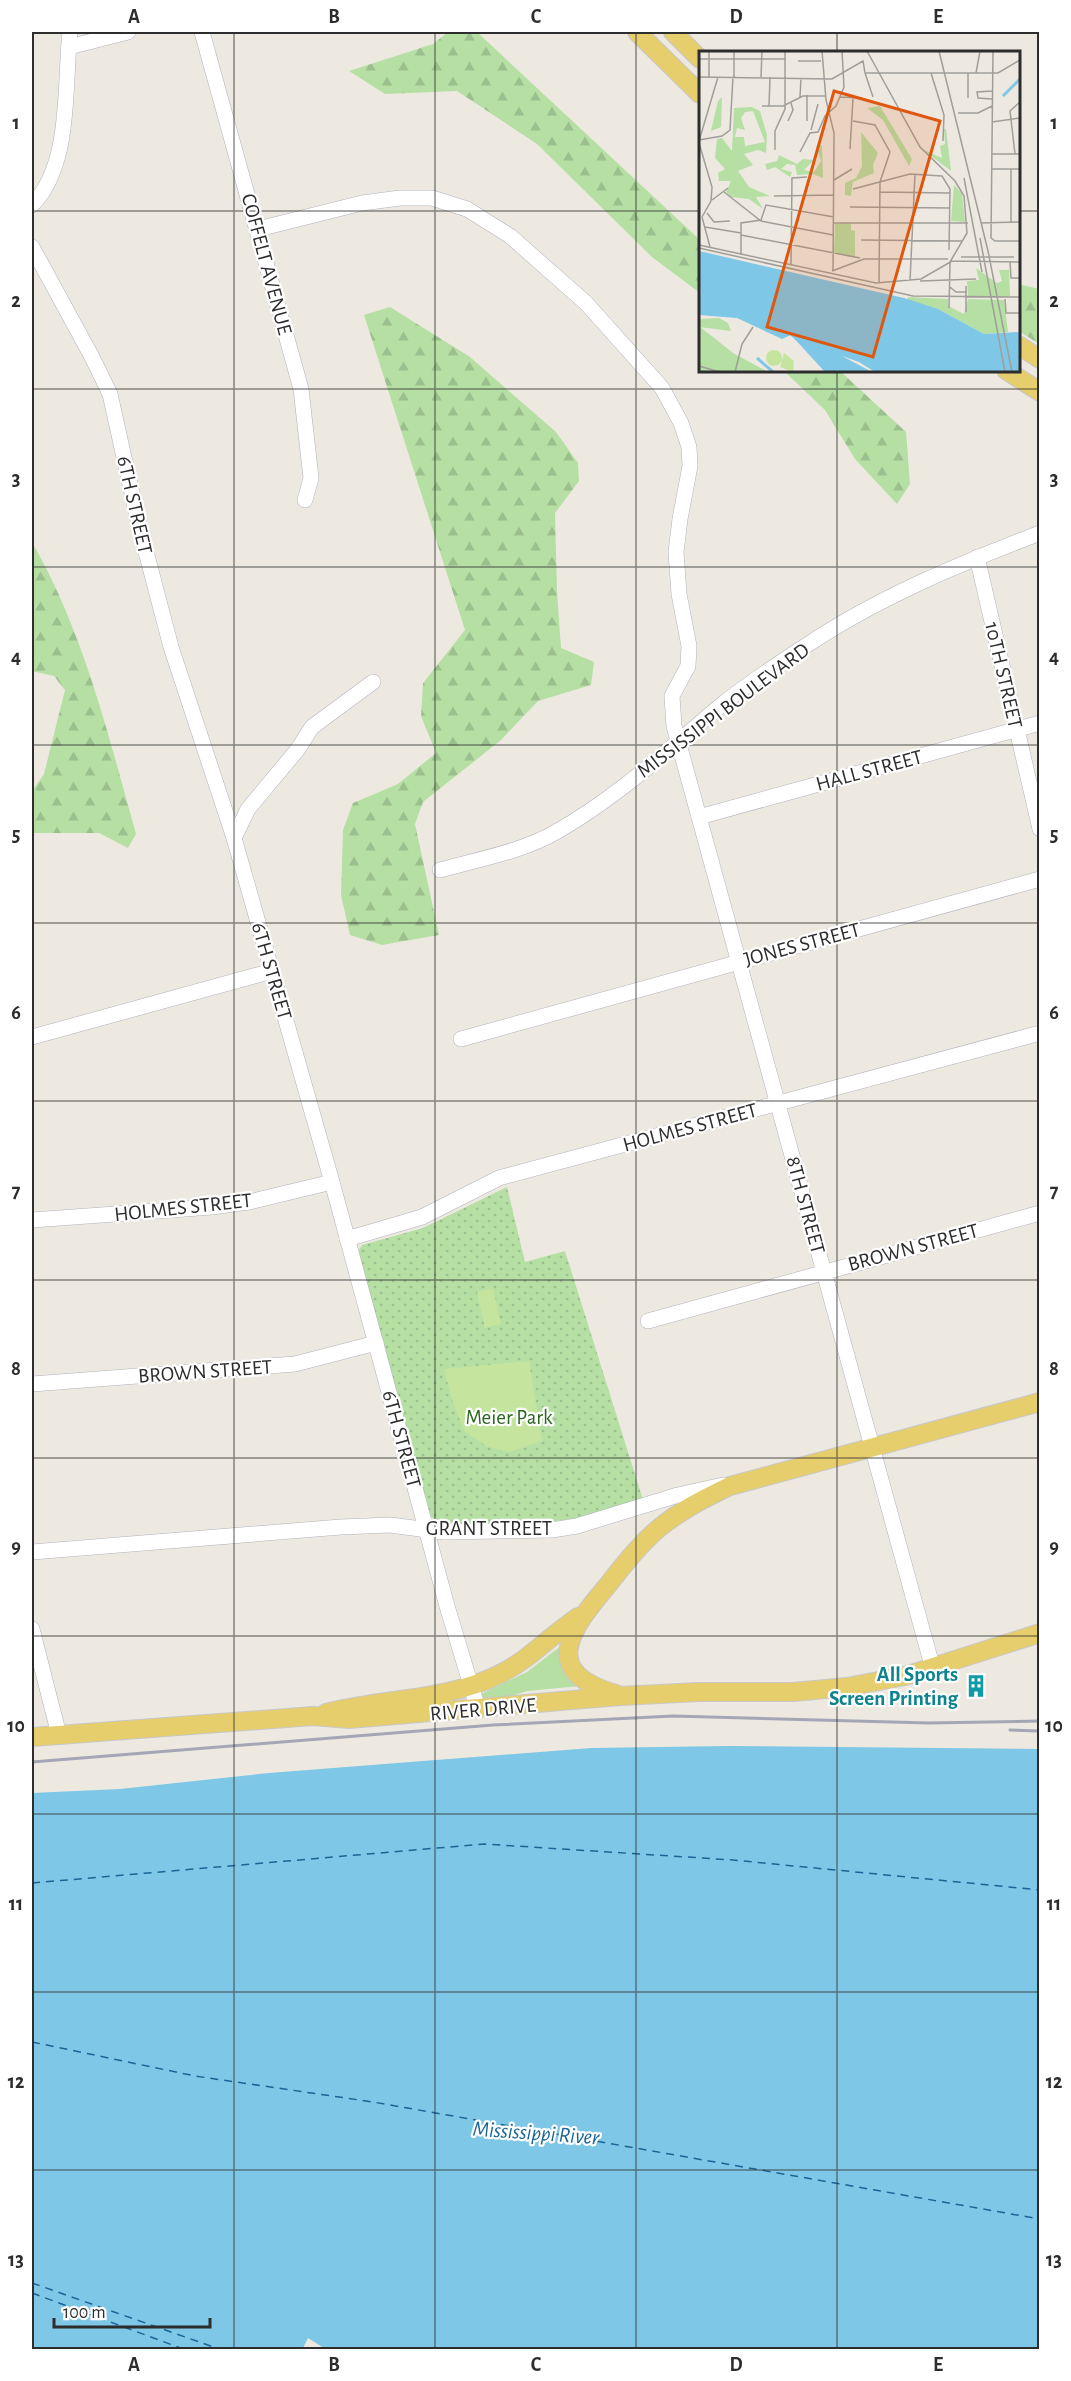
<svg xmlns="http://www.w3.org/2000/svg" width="1071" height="2381" font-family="'Alegreya Sans',sans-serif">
	<defs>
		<pattern id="grass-dots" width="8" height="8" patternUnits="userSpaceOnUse" patternTransform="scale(1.5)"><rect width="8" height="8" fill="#b5dfa3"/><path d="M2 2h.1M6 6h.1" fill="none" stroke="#9cc08d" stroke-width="1.8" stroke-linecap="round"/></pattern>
		<pattern id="forest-firs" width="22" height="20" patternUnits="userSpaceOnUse" patternTransform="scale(1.5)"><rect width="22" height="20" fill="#b5dfa3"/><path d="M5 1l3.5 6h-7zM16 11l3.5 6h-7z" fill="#9cc08d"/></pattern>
	</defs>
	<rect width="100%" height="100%" fill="#ede9e1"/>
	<path fill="url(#grass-dots)" d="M507 1187 525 1262 565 1251 644 1503C626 1507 608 1514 590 1517 562 1521 450 1533 431 1517L357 1253 362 1245 423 1228Z"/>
	<g fill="url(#forest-firs)">
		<path d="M448 32H477L700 240V293L652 257 537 144 457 91 385 94 349 71 433 44Z"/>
		<path d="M1018 284 1039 289V344L1019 331Z"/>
		<path d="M390 307 470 357 556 432 578 463 579 481 555 513 557 592 561 648 594 662 591 685 538 701 501 740 423 802 415 824 439 935 382 945 350 935 341 895 343 830 353 803 398 784 436 753 421 716 423 683 465 630 364 315Z"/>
		<path d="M784 371H840L906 432 910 484 897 504 855 459 825 410Z"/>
		<path d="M32 542C84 633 108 734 136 834L128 848 99 833H32V791L44 774 65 690 54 676 32 671Z"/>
	</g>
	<path fill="#b5dfa3" d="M562 1645 581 1686 527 1691 503 1699 481 1700 479 1695 527 1672Z"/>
	<g fill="#c5e59f">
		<path d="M493 1288 501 1324 485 1328 477 1292Z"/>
		<path d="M529 1361 542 1441 509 1452 488 1447 464 1431 453 1403 444 1369Z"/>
	</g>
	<path fill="#7ec7e6" d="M728 1746 1039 1749V2349L327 2350 308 2338 302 2350 32 2349V1793L120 1789 269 1773 591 1748Z"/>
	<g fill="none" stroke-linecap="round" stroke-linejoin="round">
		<g stroke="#196696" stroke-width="1.5" stroke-dasharray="8 6" stroke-linecap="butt">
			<path d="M32 1883 484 1844 733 1860 1040 1890"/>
			<path d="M32 2042 195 2076 373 2102 1040 2219"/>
			<path d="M32 2283 222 2350"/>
			<path d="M32 2293 186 2350"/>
		</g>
		<g stroke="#b1b3bc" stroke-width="16">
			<g id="minor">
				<path d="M202 32 301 389 311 478 305 500"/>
				<path d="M69 47 128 32"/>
				<path d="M32 205C72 165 64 85 70 32"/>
				<path d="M258 229 362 203 400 198H432L467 209 510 236 586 303 662 388 681 423 689 447 690 466 680 519 676 552 679 594 689 646 688 666 672 696 674 726 933 1669"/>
				<path d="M32 247 92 357 110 394 139 525 171 647 234 838 332 1182 447 1606 478 1709"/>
				<path d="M977 557 1040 829"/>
				<path d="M699 817 1040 723"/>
				<path d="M234 838 248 809 298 749 312 727 373 682"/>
				<path d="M440 870C479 859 521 852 556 832 618 797 671 747 725 702 751 682 779 663 807 645 879 597 959 564 1040 533"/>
				<path d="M32 1037 272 971"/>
				<path d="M461 1039 1040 879"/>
				<path d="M32 1220 212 1207 249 1202 332 1182"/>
				<path d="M347 1239 422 1217 499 1178 1040 1033"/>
				<path d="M648 1321 1040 1213"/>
				<path d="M32 1384 295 1364 376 1343"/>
				<path d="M32 1552 341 1527 390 1525 444 1532 552 1530 577 1526 678 1495 723 1485"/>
				<path d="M32 1629 59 1735"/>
			</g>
		</g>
		<g stroke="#c8c8c8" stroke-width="20">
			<g id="major">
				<path d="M637 32 700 94"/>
				<path d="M673 32 700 59"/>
				<path d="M1018 345 1040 359"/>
				<path d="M1006 370 1040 392"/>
				<path d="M616 1694C539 1672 570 1630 607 1586 623 1566 639 1545 659 1528 681 1510 705 1498 730 1486L1040 1402"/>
				<path d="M326 1713C383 1698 447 1701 500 1674 530 1659 551 1635 578 1617"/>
				<path d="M32 1737 313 1716 349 1719 620 1696 699 1692H793L847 1687 905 1676 1040 1633"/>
			</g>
		</g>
		<use href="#minor" stroke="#fff" stroke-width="15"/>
		<use href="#major" stroke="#e6ce6d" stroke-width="18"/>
		<g stroke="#a4a6b6" stroke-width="3">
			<path d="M1010 1730 1040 1731"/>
			<path d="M32 1762 493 1725 673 1716 929 1723 1040 1721"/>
		</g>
	</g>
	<path fill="none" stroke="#2d2d2d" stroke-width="1.5" stroke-opacity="0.55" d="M234 32V2350M435 32V2350M636 32V2350M837 32V52M32 211H700M1018 211H1040M837 370V2350M32 389H1040M32 567H1040M32 745H1040M32 923H1040M32 1101H1040M32 1280H1040M32 1458H1040M32 1636H1040M32 1814H1040M32 1992H1040M32 2170H1040"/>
	<defs>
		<g id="building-bare" transform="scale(1.8)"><path d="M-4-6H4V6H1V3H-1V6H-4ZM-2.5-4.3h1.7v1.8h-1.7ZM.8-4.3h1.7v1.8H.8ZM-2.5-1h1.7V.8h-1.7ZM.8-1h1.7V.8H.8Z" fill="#0f9aa8" stroke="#fff" stroke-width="2.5" paint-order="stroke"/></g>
	</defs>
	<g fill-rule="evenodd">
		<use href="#building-bare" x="976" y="1686"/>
	</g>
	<g text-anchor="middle" stroke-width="4.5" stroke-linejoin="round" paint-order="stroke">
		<g font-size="21" fill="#2d2d2d" stroke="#fff">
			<text transform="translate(267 264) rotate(75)" y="7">COFFELT AVENUE</text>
			<text transform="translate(135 505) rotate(77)" y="7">6TH STREET</text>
			<text transform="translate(1004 675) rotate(77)" y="7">10TH STREET</text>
			<text transform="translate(723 710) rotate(-37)" y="7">MISSISSIPPI BOULEVARD</text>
			<text transform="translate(869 770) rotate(-15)" y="7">HALL STREET</text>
			<text transform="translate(802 944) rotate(-15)" y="7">JONES STREET</text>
			<text transform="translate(272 971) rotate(74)" y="7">6TH STREET</text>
			<text transform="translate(690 1127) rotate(-15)" y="7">HOLMES STREET</text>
			<text transform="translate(806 1205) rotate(75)" y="7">8TH STREET</text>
			<text transform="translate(183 1207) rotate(-6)" y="7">HOLMES STREET</text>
			<text transform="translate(913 1247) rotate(-15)" y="7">BROWN STREET</text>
			<text transform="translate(205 1371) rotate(-4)" y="7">BROWN STREET</text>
			<text transform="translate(402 1439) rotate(75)" y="7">6TH STREET</text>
			<text x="489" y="1535">GRANT STREET</text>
			<text transform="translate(483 1709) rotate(-5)" y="7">RIVER DRIVE</text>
		</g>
		<g font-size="21" fill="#2d6621" stroke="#fff">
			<text x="509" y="1424">Meier Park</text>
		</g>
		<g font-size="21" font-weight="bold" fill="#0d838f" stroke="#fff" text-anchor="end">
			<text x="958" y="1681">All Sports<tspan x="958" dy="24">Screen Printing</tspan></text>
		</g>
		<g font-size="22" font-style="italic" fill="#196696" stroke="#fff">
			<text transform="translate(536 2132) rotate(4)" y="8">Mississippi River</text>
		</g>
	</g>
	<g transform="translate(699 51)">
		<rect width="321" height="321" fill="#ede9e1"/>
		<path d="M255 134 263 143 266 171 252 170ZM152 172V179L156 180V207L135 202 136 173ZM277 217 298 232 303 230 300 219H310L311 245H269L268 230 280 229ZM209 246 249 248V255L265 263 269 248 305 249 309 281 285 283 239 258 208 249ZM0 275 34 302 69 321H0Z" fill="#b5dfa3"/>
		<path d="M23 46 22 76 12 80 19 50ZM181 55 213 108 210 115 184 69 168 57ZM53 56 61 60 68 84 67 102 59 99 45 103 54 114 39 120 50 136 71 145 57 146 64 158 50 148 32 146 27 141 32 130H20L19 122 26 118 16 107 18 88 23 87 33 100 35 57ZM54 60 66 91 46 95 45 86H36L38 77 46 79 42 67 46 61ZM245 78H247L252 120 223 98 243 107 241 95 246 93ZM162 81 179 102 174 114 175 122 154 131 152 145 146 144V132L157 127 163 115ZM123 94 124 127 114 123 98 124 96 114 88 113 82 118 93 121 91 126 76 116 68 119 66 113 78 110 80 104 98 113 104 108 115 109 105 119 115 121 122 110 117 95ZM20 267 29 272 32 280 0 276V268Z" fill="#b5dfa3" fill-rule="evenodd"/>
		<path d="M67 307a8 8 0 1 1 16 0a8 8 0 1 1-16 0ZM85 302 95 310 94 321 81 316Z" fill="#c5e59f"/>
		<path d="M0 200 205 247 239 258 285 283 321 281V321H176L160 311 143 305 173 321H126L92 284 83 288 38 267 0 264Z" fill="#7ec7e6"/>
		<path fill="none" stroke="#7ec7e6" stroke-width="3" d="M304 45 321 28M0 212 131 236 186 257 244 286 299 300M0 238 61 259M75 269 114 301 150 321M58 307 74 321M154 321 116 301 61 258V247L69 241 78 242 187 295 226 321"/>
		<path fill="none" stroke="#a09e99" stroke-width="1.5" d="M10 0V26M123 0 127 49 135 82 134 219M168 0 221 96 256 130 265 145 268 182 251 211M240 0 289 200 313 321M294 0 292 187 296 190H321M0 8H86M99 10H122M166 22 174 46M232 22 245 64 244 90M269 22V47M277 22 281 0M0 26 133 28 164 10 166 22H299L321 9M35 26V0M62 26 63 0M86 27V0M101 46 102 27M141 46 163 47M293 48 279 47 278 41 293 40M63 55H84L104 45H126M70 55 71 26M259 62H279L293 55M89 70 94 59 92 52M108 70V44M154 70 176 74 191 101 181 131 180 232M293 71 321 67M112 79 119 53M0 89 23 85 31 79 34 26M0 90 19 26M0 92 13 136 12 150 3 166M151 98 154 47M76 99V80L86 58V27M101 101 111 82 119 81 126 65 137 55 145 36 143 0M293 103H321M316 103 311 60 321 51M293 118H321M265 127 283 221M135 129 153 118M154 138 211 123 243 125 251 138 250 199M25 141 62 170 134 184M181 141 251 142M75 145 135 144M13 149 29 137M151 156 251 157M8 162 15 171 31 170M3 166 11 196M312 171V118M134 172H269M282 172 321 171M6 176 42 182M42 184 161 207M281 187 306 321M162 189 263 190M0 194 177 232 222 228 253 210 321 211M0 197 214 245 321 246M42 203V172L62 169 67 154 135 166M262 206H315M311 210 312 227H321M92 213 93 127 108 126M133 220 165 208H249M211 230 216 123M221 230 277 228M251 236 257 241H268M306 248 307 262H321M250 257 251 212M267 261V235M0 315 21 321M36 321 43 293 54 276"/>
		<path fill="#df570e" fill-opacity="0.15" stroke="#df570e" stroke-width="3" d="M135 40 241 70 174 306 68 276Z"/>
		<rect width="321" height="321" fill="none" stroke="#2d2d2d" stroke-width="3"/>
	</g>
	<rect width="1071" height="2381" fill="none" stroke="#ffffff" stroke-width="66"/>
	<path d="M54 2318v9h156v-9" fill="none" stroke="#2d2d2d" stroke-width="3"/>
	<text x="63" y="2318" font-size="18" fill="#2d2d2d" stroke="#ffffff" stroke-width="4.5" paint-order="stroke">100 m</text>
	<rect x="33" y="33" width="1005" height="2315" fill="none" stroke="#2d2d2d" stroke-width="2"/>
	<g font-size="20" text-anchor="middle" font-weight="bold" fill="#2d2d2d">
		<text x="134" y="23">A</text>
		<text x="334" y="23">B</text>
		<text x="536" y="23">C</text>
		<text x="736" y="23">D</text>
		<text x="938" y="23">E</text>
		<text x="16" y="129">1</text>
		<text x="1054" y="129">1</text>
		<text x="16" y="307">2</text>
		<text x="1054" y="307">2</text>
		<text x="16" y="485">3</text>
		<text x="1054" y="485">3</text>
		<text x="16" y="663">4</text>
		<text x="1054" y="663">4</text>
		<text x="16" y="841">5</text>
		<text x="1054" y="841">5</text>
		<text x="16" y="1019">6</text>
		<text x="1054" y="1019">6</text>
		<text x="16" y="1197">7</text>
		<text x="1054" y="1197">7</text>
		<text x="16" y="1375">8</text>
		<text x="1054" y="1375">8</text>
		<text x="16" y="1553">9</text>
		<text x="1054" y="1553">9</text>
		<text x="16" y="1732">10</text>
		<text x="1054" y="1732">10</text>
		<text x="16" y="1910">11</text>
		<text x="1054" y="1910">11</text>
		<text x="16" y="2088">12</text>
		<text x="1054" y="2088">12</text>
		<text x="16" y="2266">13</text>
		<text x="1054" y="2266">13</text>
		<text x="134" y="2371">A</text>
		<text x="334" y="2371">B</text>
		<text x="536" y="2371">C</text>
		<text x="736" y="2371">D</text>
		<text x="938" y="2371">E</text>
	</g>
</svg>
